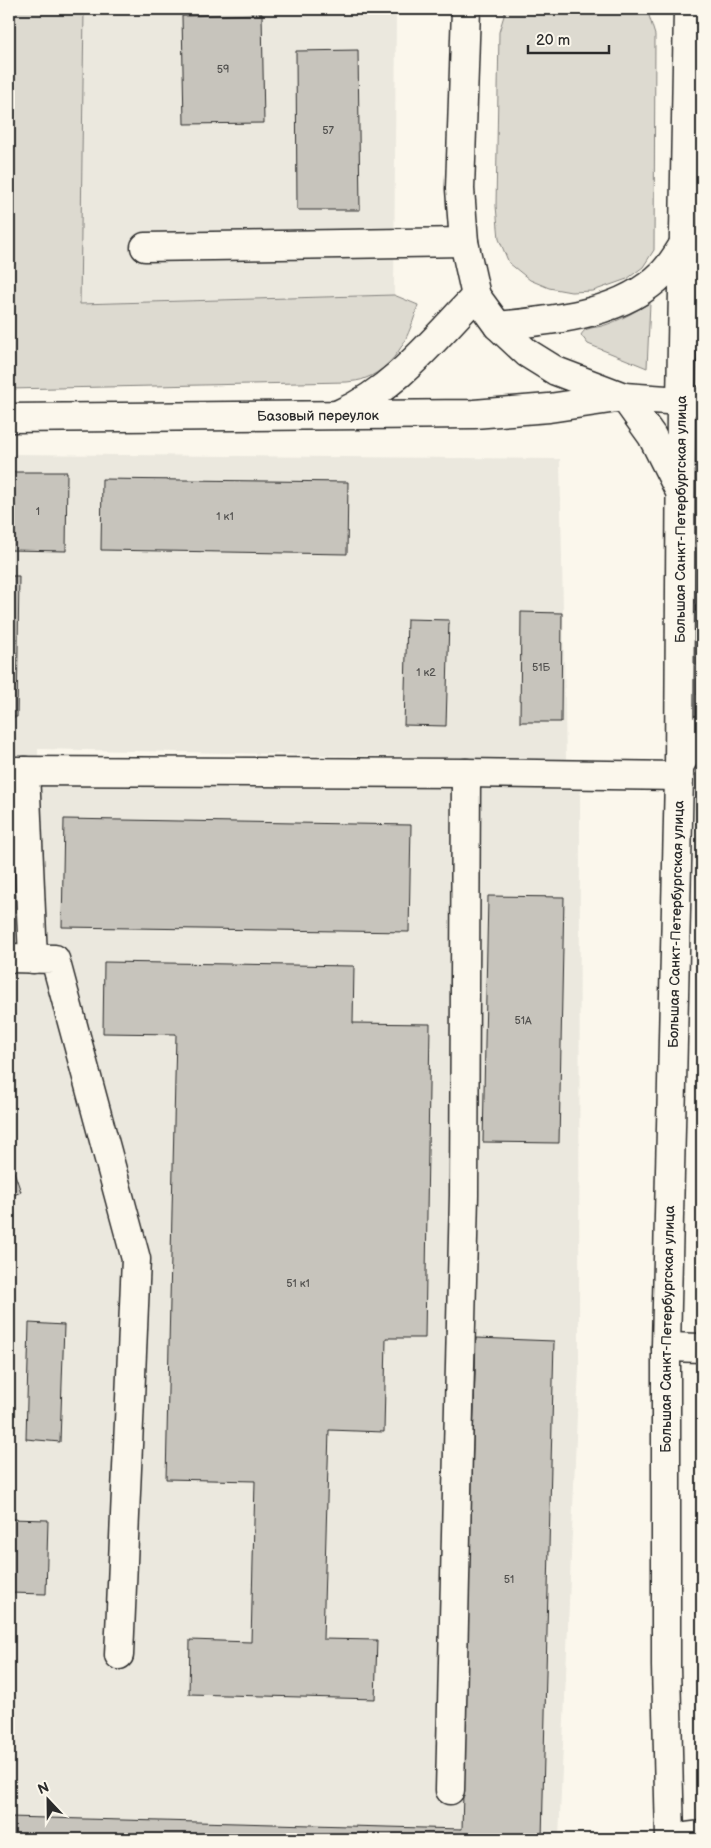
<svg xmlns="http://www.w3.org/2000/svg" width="711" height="1848" font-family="'Balsamiq Sans',sans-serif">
	<rect width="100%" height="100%" fill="#fbf7ec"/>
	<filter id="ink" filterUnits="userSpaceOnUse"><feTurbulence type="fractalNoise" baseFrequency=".02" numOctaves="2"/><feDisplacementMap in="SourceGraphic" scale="10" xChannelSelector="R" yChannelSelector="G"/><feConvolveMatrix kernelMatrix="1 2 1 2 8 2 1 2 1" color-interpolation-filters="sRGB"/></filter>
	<g filter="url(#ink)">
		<g fill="#ebe8de">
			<path d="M84 9H396L394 295 80 304Z"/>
			<path d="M9 454 560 459 566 760 38 749V784L455 786 580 790 579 1367 559 1839H9Z"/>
		</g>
		<g fill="#dddad0" stroke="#84827e">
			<path d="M9 9H84L80 304 394 295 418 305C410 334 397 366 366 378 360 381 353 381 347 382L9 389Z"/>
			<path d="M506 9H647L655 35 654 250 643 267 627 279 593 291 571 292 549 288 530 280 509 263 499 239 496 206 499 32Z"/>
			<path d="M650 303 647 368 588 344 581 335C585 327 594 328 602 326 619 321 634 312 650 303Z"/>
			<path d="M702 464V686L697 695Z"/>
		</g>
		<g fill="#c7c4bc" stroke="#2b2b2b">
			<path d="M262 14 264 123 184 124 182 16Z"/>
			<path d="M358 50 360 210H297L296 51Z"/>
			<path d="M9 472H67L66 551 9 550Z"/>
			<path d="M102 479 348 482 347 554 101 550Z"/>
			<path d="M9 576H19L17 717H9Z"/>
			<path d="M521 612 562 613 561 722H520Z"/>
			<path d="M407 619 449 620 446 726 404 725Z"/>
			<path d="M64 819 411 825 409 932 62 927Z"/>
			<path d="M488 896 564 897 559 1143 483 1142Z"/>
			<path d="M104 962 354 966 353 1023 430 1024 425 1338H386L384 1432 329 1430 323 1639 377 1640 375 1699 189 1694 190 1640 251 1642 255 1481 166 1479 176 1034 103 1033Z"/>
			<path d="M9 1157 21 1192 9 1197Z"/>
			<path d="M29 1323 64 1325 60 1442 26 1439Z"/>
			<path d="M476 1338 554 1341 542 1839H9V1817L462 1829Z"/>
			<path d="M9 1519 48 1520 46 1594 9 1593Z"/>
		</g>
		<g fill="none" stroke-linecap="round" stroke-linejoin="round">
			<g stroke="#2b2b2b" stroke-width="31">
				<g id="minor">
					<path d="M145 247 464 242"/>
					<path d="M498 326C553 320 622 315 663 273 672 264 678 253 685 242"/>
					<path d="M339 414C395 389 434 339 476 296"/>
					<path id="s1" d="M9 418 474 414 549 408 624 397"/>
					<path d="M9 771 466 773 679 776"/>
					<path d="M25 771 33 959"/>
					<path d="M9 958 55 959 136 1259 119 1655"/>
					<path d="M666 1347 702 1348"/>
					<path d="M450 1790 464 1195 466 773"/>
					<path d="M670 1839 702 1835"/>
				</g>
			</g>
			<g stroke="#2b2b2b" stroke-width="31">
				<g id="major">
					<path d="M466 9 460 189 464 242 476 296 498 326 527 353 556 371 624 397 681 401H702"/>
					<path d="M624 397 652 436 678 488"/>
					<path d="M679 766 702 729"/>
					<path id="s2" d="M670 1839 666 1666V1347L679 776 681 401 688 9"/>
				</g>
			</g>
			<use href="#minor" stroke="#fbf7ec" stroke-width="28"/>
			<use href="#major" stroke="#fbf7ec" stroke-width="28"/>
		</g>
	</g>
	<g text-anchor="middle" stroke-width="4.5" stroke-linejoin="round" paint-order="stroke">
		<g font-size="11" fill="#52514f">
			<text x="223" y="73">59</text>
			<text x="328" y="134">57</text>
			<text x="38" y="515">1</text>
			<text x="225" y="520">1 к1</text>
			<text x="541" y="671">51Б</text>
			<text x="426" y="676">1 к2</text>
			<text x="523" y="1024">51А</text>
			<text x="298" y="1287">51 к1</text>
			<text x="509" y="1583">51</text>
		</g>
		<g font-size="14" fill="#2b2b2b" stroke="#fbf7ec">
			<text dy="5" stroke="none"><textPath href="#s1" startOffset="309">Базовый переулок</textPath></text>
			<text dy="5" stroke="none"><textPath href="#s2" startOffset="1320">Большая Санкт-Петербургская улица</textPath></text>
			<text dy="5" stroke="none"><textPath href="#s2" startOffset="915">Большая Санкт-Петербургская улица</textPath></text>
			<text dy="5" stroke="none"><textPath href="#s2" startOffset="510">Большая Санкт-Петербургская улица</textPath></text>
		</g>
	</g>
	<rect width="711" height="1848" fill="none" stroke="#fbf7ec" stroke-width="30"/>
	<rect x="15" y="15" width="681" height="1818" fill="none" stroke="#2b2b2b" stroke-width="2" filter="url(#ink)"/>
	<g transform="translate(48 1800) rotate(338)" stroke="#fbf7ec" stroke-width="4" paint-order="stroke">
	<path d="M0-4L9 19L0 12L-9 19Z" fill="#2b2b2b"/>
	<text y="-8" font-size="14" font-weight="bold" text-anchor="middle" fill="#2b2b2b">N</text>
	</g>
	<path d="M528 45v8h81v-8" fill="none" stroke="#2b2b2b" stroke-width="2.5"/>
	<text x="536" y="45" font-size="15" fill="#2b2b2b" stroke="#fbf7ec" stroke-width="4" paint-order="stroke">20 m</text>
</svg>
